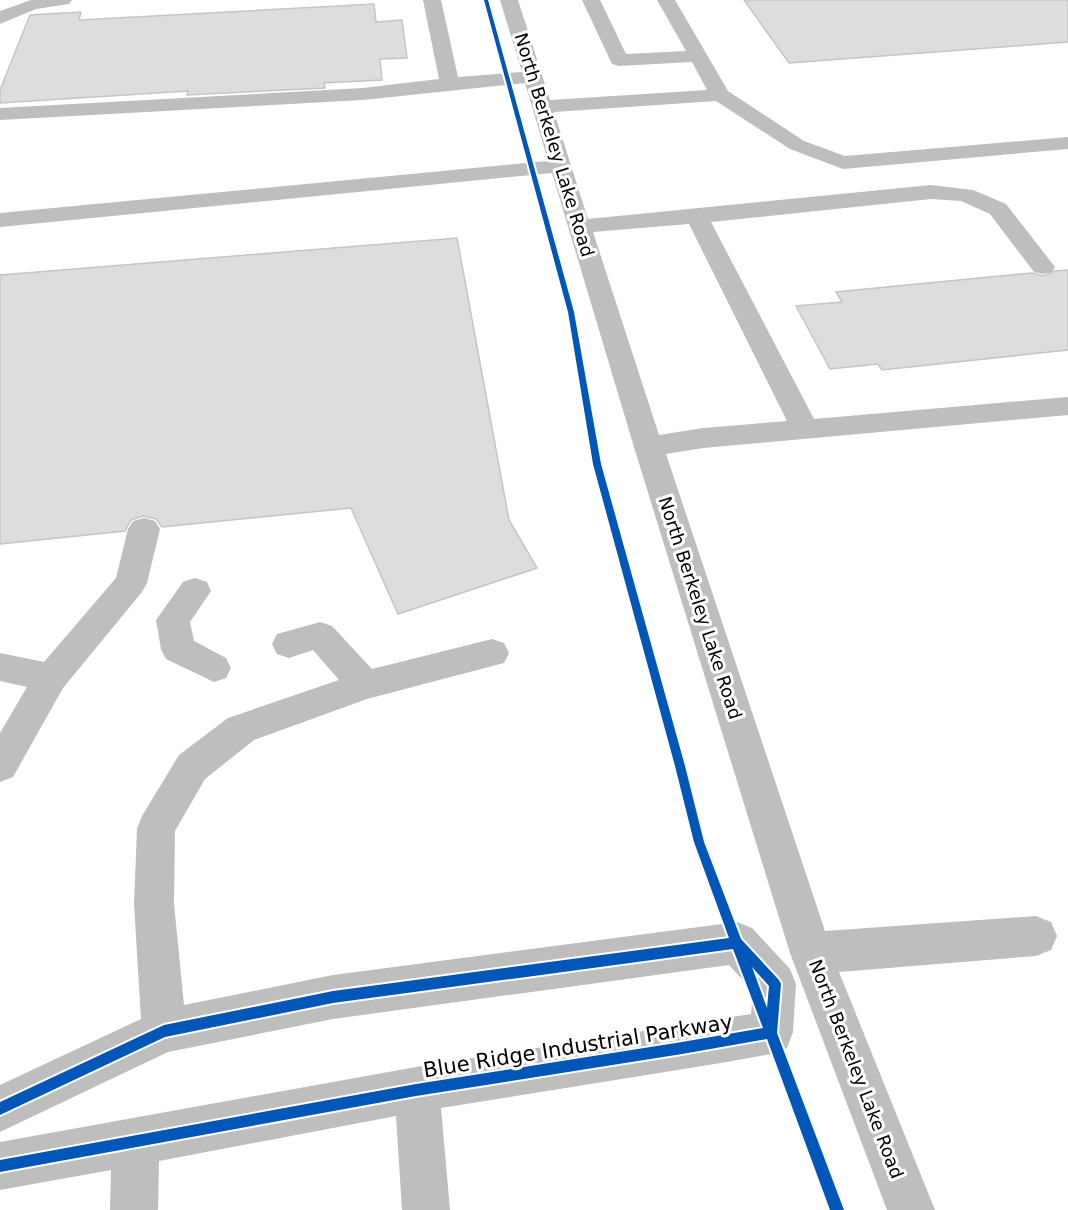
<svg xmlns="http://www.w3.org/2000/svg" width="1068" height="1210" font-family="'DejaVu Sans',sans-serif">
	<rect width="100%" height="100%" fill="#fff"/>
	<g fill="#ddd" stroke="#c5c5c5" stroke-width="1.5">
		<path d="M744 0H1068V42L789 63Z"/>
		<path d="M374 4 376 22 402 20 407 58 380 59 382 80 324 83 325 88 187 95 188 91 0 103V90L30 15 81 12 79 20Z"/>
		<path d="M457 238 509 520 537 568 398 614 351 508 162 527 156 519 143 516 131 520 125 531 0 544V275Z"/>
		<path d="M1068 270V350L882 370 878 364 830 369 796 306 842 302 836 292 1032 273 1043 276 1055 271Z"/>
	</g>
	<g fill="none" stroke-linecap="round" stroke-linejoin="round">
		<g fill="#bebebe" fill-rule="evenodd">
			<path d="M31 0H72L69 4 36 9 0 24V11Z"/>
			<path d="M423 0H441L458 77 522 72 500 0H518L550 100 707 90 692 62 619 66 612 64 582 0H600L626 54 686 51 657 0H675L728 91 804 141 845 156 1068 137V149L843 169 790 149 716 101 554 112 588 219 931 185 973 190 1006 204 1055 267 1052 272 1043 274 1034 272 990 214 961 201 931 199 711 222 814 419 1068 397V415L703 448 666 454 825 931 1036 916 1051 922 1057 936 1051 950 1036 956 839 972 935 1210H887L790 953 634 447 552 173 0 227V213L548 161 525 83 363 100 0 120V108L363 88 439 79ZM689 224 787 421 703 428 659 435 593 232Z"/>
			<path d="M144 518 155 521 160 529 147 583 142 592 63 688 13 777 0 782V733L27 687 0 681V653L44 662 116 578 128 529 133 521Z"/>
			<path d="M195 578 207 582 211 591 190 622 194 641 226 658 231 668 226 678 214 682 166 659 161 649 156 620 183 582Z"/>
			<path d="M320 622 332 626 372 669 492 639 504 643 509 653 504 663 367 699 254 740 205 779 175 831 174 904 184 1005 333 975 737 922 752 928 790 969 796 984 793 1032 787 1048 771 1054 727 1062 441 1108 450 1210H402L396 1116 159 1161 158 1210H110L111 1170 0 1190V1142L416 1067 751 1014 753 991 729 965 333 1019 168 1052 0 1132V1085L141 1019 134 904 137 829 142 816 179 755 228 718 339 680 313 650 289 658 277 654 272 644 277 634Z"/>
		</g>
		<g stroke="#fff" stroke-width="4">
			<path id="cycleway" d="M484 0H488L574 312 601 464 685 766 704 842 741 939 779 980 781 984 777 1033 844 1210H830L767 1039 682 1054 416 1096 0 1172V1160L416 1084 682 1042 763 1028 733 949 333 1003 165 1037 0 1115V1102L164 1025 333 991 729 938 694 842 675 766 593 464 568 312ZM752 967 769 986 767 1008Z"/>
		</g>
		<use href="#cycleway" fill="#0057b8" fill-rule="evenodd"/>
	</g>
	<g text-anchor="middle" stroke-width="6" stroke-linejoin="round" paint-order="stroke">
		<g font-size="18" fill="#000" stroke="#fff">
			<text transform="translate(554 145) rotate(73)" y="6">North Berkeley Lake Road</text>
			<text transform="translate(700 608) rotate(72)" y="6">North Berkeley Lake Road</text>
			<text transform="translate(856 1069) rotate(69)" y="6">North Berkeley Lake Road</text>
		</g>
		<g font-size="21" fill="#000" stroke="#fff">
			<text transform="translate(578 1046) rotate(-9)" y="7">Blue Ridge Industrial Parkway</text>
		</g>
	</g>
</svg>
